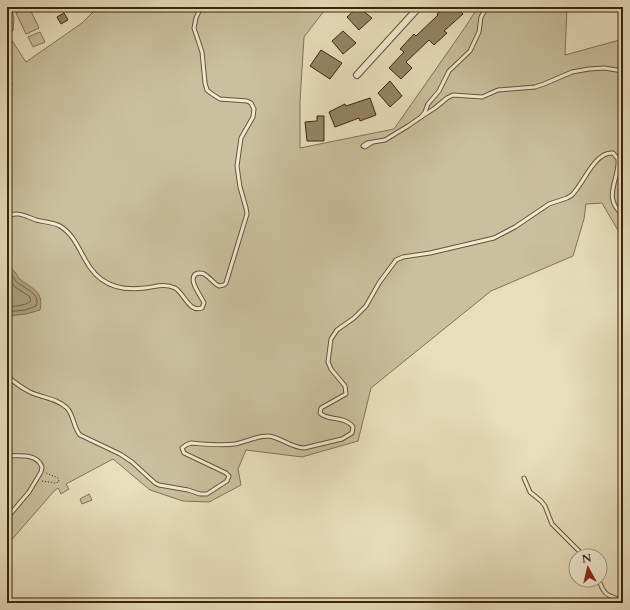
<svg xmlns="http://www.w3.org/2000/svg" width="630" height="610" font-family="Cardo,serif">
	<rect width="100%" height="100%" fill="#e8debc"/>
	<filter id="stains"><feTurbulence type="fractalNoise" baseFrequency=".005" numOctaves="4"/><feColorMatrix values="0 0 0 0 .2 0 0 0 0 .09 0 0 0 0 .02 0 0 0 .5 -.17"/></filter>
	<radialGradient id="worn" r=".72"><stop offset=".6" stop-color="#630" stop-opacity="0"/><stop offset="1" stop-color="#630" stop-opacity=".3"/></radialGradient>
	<g fill="#cabf9e" stroke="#827254">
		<path d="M29 7 39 28 26 34 16 13Z"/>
		<path d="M98 7H147L160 12 174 9 176 7H327L304 37 300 102V148L394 129 466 26 478 7H567L565 55 623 39V239L602 203 586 204 584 219 573 256 491 291 371 388 358 441 302 457 246 450 238 469 241 485 209 502 183 501 150 490 113 459 66 484 69 489 61 494 58 488 55 490 7 545V33L26 62 82 23Z"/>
		<path d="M12 10 14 18 13 31 7 29V11Z"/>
		<path d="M40 32 45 42 33 47 28 37Z"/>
		<path d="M89 494 92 500 82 504 80 499Z"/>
	</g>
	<path fill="#ad9f7f" stroke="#7f6e50" d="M7 266C10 268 13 270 15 272 17 274 18 278 21 280 33 289 44 292 40 310L26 314 7 316Z"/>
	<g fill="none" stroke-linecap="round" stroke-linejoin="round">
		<g stroke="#746244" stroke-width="1">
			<path d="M7 271C13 275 14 280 18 283 26 289 41 294 36 306L25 310 7 312"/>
			<path d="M7 277 15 287 29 296 31 301C25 306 15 306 7 307"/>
		</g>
	</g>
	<g fill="#948567" stroke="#3a250a">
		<path d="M358 7 372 18 359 30 347 17Z"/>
		<path d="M444 7H456L463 14 444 31 447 33 434 45 429 40 406 62 412 68 401 79 389 68 404 52 400 49 414 34 416 36 438 15 437 14Z"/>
		<path d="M64 13 68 20 61 24 57 17Z"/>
		<path d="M343 31 356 43 343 54 332 41Z"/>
		<path d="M321 50 342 63 330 79 310 66Z"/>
		<path d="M390 81 402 96 390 107 378 93Z"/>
		<path d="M370 98 376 115 360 121 359 118 335 127 329 112 345 104 346 106Z"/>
		<path d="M317 116H324V141H307L305 122 317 121Z"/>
	</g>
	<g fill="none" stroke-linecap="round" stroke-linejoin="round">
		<g stroke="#665336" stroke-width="5">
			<g id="service">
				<path d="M7 74 10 84 7 91"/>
				<path d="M421 117 435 108 447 98 453 95 482 97 498 90 535 87 544 84 572 72 589 69 604 68 623 71"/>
				<path d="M373 142 365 147 363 146 367 143 385 140 408 126 421 117 425 112 428 104 439 91 449 71 470 51 479 32 481 17 487 7"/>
				<path d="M7 216C18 211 25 216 36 220 43 222 53 222 60 226 80 238 82 265 101 279 113 288 130 290 145 288 155 287 164 283 175 288 184 293 189 313 202 308L204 303C202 297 185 277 198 273 200 273 203 273 204 274 210 277 213 283 219 286L224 285 226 283 247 214 246 208 240 187 237 166 241 138 253 117 254 109 251 103 247 101 220 99 212 94 207 90 205 83 202 52 194 28 196 18 201 7"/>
				<path d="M7 376C14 382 22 388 30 392 42 398 57 398 67 408 74 415 73 427 80 435L120 454 132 462 155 483 159 485 188 490 200 494H207L227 481 229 476 226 473 184 453 182 448 186 445 191 443C205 444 220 446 235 444 246 442 256 436 268 436 281 437 291 448 304 448L342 439 352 433 353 427C346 416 327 421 320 413L321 408 346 394 345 386 331 369 328 362 331 339 337 330 354 318 366 306 379 283 396 260 403 257 430 253 494 238 515 227 549 204 567 198 572 195C584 183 595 151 613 153L618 159C620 180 601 197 623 215"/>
				<path d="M7 456C19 456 37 453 42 467L41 472 29 492 7 518"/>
				<path d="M524 478 530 492 541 501 545 506 552 524 584 556"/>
				<path d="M599 580C604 596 608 595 623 601"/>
			</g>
		</g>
		<g stroke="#665336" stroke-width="8">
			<path id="minor" d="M357 75 419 7"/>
		</g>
		<path stroke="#3a250a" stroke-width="1" stroke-dasharray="1 2" stroke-linecap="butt" d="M42 481 55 483 59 482 58 478 46 473"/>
		<use href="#service" stroke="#f0ead3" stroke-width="3"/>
		<use href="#minor" stroke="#f0ead3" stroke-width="6"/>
	</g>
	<rect width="630" height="610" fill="none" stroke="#e8debc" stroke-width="24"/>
	<rect x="8" y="8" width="614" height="594" fill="none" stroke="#3a250a" stroke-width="2"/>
	<rect x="12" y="12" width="606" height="586" fill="none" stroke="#3a250a"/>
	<g transform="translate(588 568) rotate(352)"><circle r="19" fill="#f0ead3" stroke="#a79b83"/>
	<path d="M0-3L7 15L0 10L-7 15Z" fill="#8f2418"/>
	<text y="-6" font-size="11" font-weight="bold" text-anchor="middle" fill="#3a250a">N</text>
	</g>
	<rect width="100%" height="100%" filter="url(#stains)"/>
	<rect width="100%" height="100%" fill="url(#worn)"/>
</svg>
